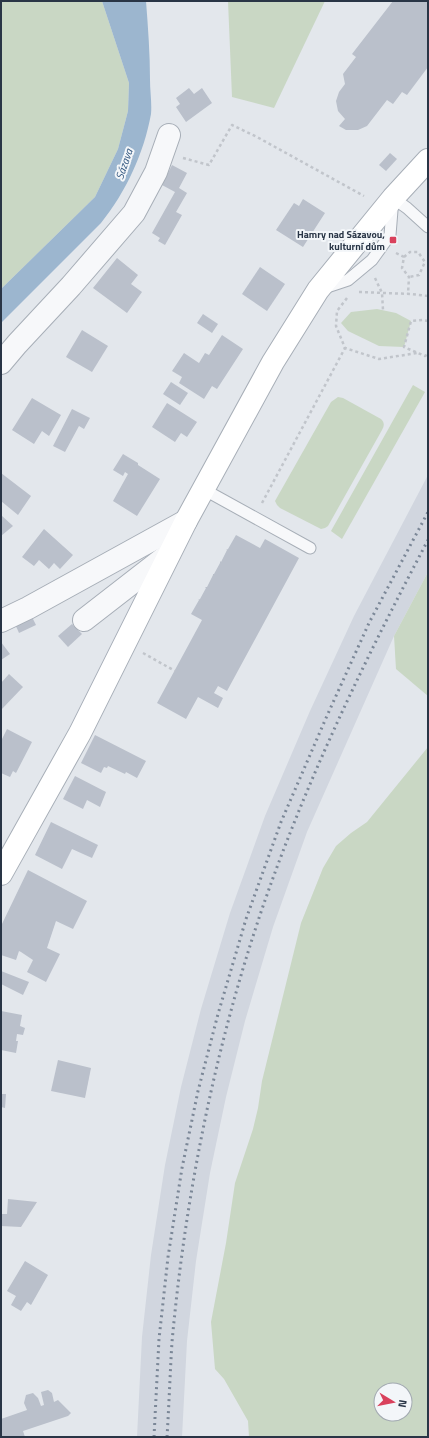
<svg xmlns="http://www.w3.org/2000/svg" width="429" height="1438" font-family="'Titillium Web',sans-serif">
	<rect width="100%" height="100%" fill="#e3e7ec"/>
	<path fill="#d1d6df" d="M428 475V572L394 636 307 832 273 927 245 1021 226 1097 210 1173 196 1261 187 1341 182 1437H137L142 1337 151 1255 165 1165 181 1087 201 1009 230 913 265 816 310 711 354 616Z"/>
	<g fill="#c9d7c4" fill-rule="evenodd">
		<path d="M1 1H102L129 83 128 111 118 149 95 197 1 289Z"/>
		<path d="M228 1H325L274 108 232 97Z"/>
		<path d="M377 309 396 313 411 321 404 347 379 346 348 331 341 323 351 312Z"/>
		<path d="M413 385 425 392 342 539 331 531Z"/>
		<path d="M338 397 343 398 381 419C385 423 384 426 382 430L328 526 325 528 321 529 280 508 277 505 275 501 331 402Z"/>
		<path d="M428 572V696L396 669 394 636Z"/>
		<path d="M428 747V1437H249L248 1421 224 1379 215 1369 211 1322 226 1243 235 1183 253 1129 258 1108 262 1081 301 923 323 868 336 846 351 833 367 822ZM381 1390H405V1414H381Z"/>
	</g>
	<path fill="#9cb6cf" d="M102 1H146C148 27 150 54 150 80 150 91 152 103 151 114 144 153 126 192 101 223L1 323V289L95 197 118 149 128 111 129 83Z"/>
	<g fill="#bac0cb">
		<path d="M393 1H428V67L407 95 402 92 393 104 387 100 367 126 358 130H346L339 126 345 119 338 111 336 101 339 92 345 84 343 74 356 57 352 54Z"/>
		<path d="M189 88 194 94 202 88 212 103 186 122 176 107 180 104 176 98Z"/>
		<path d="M390 153 397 159 386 171 379 165Z"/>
		<path d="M172 165 187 173 179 188 187 193 176 212 182 215 165 245 158 241 160 238 152 233 175 192 162 185Z"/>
		<path d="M303 199 325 213 303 247 276 230 294 203 299 206Z"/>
		<path d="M117 258 138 275 131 284 142 292 127 313 93 288Z"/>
		<path d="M260 267 285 284 267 311 242 294Z"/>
		<path d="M203 314 218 324 212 333 197 323Z"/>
		<path d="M82 330 108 346 92 372 66 357Z"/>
		<path d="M222 335 243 349 217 389 212 386 204 399 179 383 182 377 172 371 184 353 199 363 205 353 209 355Z"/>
		<path d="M171 382 188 393 180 405 163 394Z"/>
		<path d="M32 398 61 415 49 436 42 431 34 444 12 430Z"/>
		<path d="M167 403 197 422 187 437 181 433 175 442 152 427Z"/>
		<path d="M72 409 90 418 84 429 79 426 65 452 53 446Z"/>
		<path d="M123 454 138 463V465L160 479 137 516 113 501 128 474 125 472 123 476 113 470Z"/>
		<path d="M1 473 31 496 18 515 1 501Z"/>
		<path d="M1 515 13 526 1 536Z"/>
		<path d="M44 529 73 555 60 569 54 563 49 569 39 560 34 566 22 557Z"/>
		<path d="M236 535 260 548 265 539 299 558 227 691 218 686 214 693 223 698 218 708 198 697 186 719 157 703 202 620 191 614 199 600H198L200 599 206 588 205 587H207L213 575V574H214L220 563V561L221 562 227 550H226L228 549Z"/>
		<path d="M31 615 36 625 19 633 15 624Z"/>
		<path d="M72 624 82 634 68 647 58 636Z"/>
		<path d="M1 642 10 654 1 660Z"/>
		<path d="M9 674 23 687 1 710V683Z"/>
		<path d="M7 729 32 742 16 773 13 771 10 777 1 773V741Z"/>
		<path d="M95 735 146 761 137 778 126 772 125 774 108 766 107 768 104 767 101 773 81 763Z"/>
		<path d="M75 776 106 792 100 807 87 800 83 809 63 799Z"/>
		<path d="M51 822 98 845 92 858 72 849 62 869 35 855Z"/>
		<path d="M28 870 87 901 73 929 56 921 47 948 60 954 46 982 27 972 33 960 21 952 19 951 16 960 1 955V926Z"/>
		<path d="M1 971 29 982 23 995 1 984Z"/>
		<path d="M1 1011 22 1015 20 1026 25 1028 23 1035 17 1034 16 1041H18L16 1053 1 1050Z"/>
		<path d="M58 1060 91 1068 85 1098 51 1091Z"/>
		<path d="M1 1094H6L5 1108 1 1107Z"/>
		<path d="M8 1199 37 1202 21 1227 1 1226V1214H7Z"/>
		<path d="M25 1261 48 1275 31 1305 27 1302 21 1311 11 1305 16 1296 7 1291Z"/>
		<path d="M48 1390 52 1393 54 1402 58 1400 71 1413 68 1416 23 1431 25 1437H1V1419L27 1410 24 1403 26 1395 33 1393 38 1398 41 1406 44 1405 41 1392Z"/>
	</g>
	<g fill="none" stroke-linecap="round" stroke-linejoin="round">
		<g stroke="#a7aeb7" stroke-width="13">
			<g id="lane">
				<path d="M324 288 348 280 372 260 390 235 393 198 407 208 428 227"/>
				<path d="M203 489 310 548"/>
			</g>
		</g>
		<g stroke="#a7aeb7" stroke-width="24">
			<g id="street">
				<path d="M1 363 17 344 71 286 134 213 156 172 169 135"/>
				<path d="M84 620 169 554"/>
				<path d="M1 621 28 608 186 521"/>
			</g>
		</g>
		<g stroke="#a7aeb7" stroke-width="24">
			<path id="secondary" d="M1 874 80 733 186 521 273 362 318 290 393 198 428 160"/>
		</g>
		<g stroke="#c1c5cb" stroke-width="2.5" stroke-dasharray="3 3" stroke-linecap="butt">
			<path d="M183 158 209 165 232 125 257 137 364 196"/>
			<path d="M396 253 404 257 402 268 409 277 408 294"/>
			<path d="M404 257 410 252H418L425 262 419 275 409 277"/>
			<path d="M375 278 382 293 383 310"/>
			<path d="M359 292 411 294 428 296"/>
			<path d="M347 298 337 311 336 326 345 348 379 359 417 353"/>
			<path d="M428 321 423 320 411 321 404 347 425 356 428 354"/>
			<path d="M262 503 345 348"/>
			<path d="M143 653 175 671"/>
		</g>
		<use href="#lane" stroke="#f7f8fa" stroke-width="11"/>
		<use href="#street" stroke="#f7f8fa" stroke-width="22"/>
		<use href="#secondary" stroke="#fff" stroke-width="22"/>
		<g stroke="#7b8797" stroke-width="3" stroke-dasharray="2 4" stroke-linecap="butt">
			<path d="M154 1437 159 1339 168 1257 182 1168 198 1091 218 1014 246 919 281 822 326 718 369 623 428 512"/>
			<path d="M167 1437C169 1406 170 1374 172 1342 185 1200 213 1057 258 921 302 789 363 663 428 540"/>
		</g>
	</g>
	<rect fill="#d9415c" stroke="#f3f6f9" stroke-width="1.5" x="389" y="236" width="8" height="8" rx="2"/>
	<g text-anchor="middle" stroke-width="4" stroke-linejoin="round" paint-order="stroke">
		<g font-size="10" font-weight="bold" fill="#293546" stroke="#f3f6f9" text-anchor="end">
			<text x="385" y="238">Hamry nad Sázavou,<tspan x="385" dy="12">kulturní dům</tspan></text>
		</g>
		<g font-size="11" font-style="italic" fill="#30557e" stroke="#f3f6f9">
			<text transform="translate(124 164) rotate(-71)" y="4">Sázava</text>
		</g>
	</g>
	<rect width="429" height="1438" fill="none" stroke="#293546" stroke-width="4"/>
	<g transform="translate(393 1402) rotate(100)"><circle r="19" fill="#f3f6f9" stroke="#a2a9b1"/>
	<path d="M0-3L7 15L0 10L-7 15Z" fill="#d9415c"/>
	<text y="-6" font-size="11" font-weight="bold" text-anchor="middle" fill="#293546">N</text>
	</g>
</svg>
